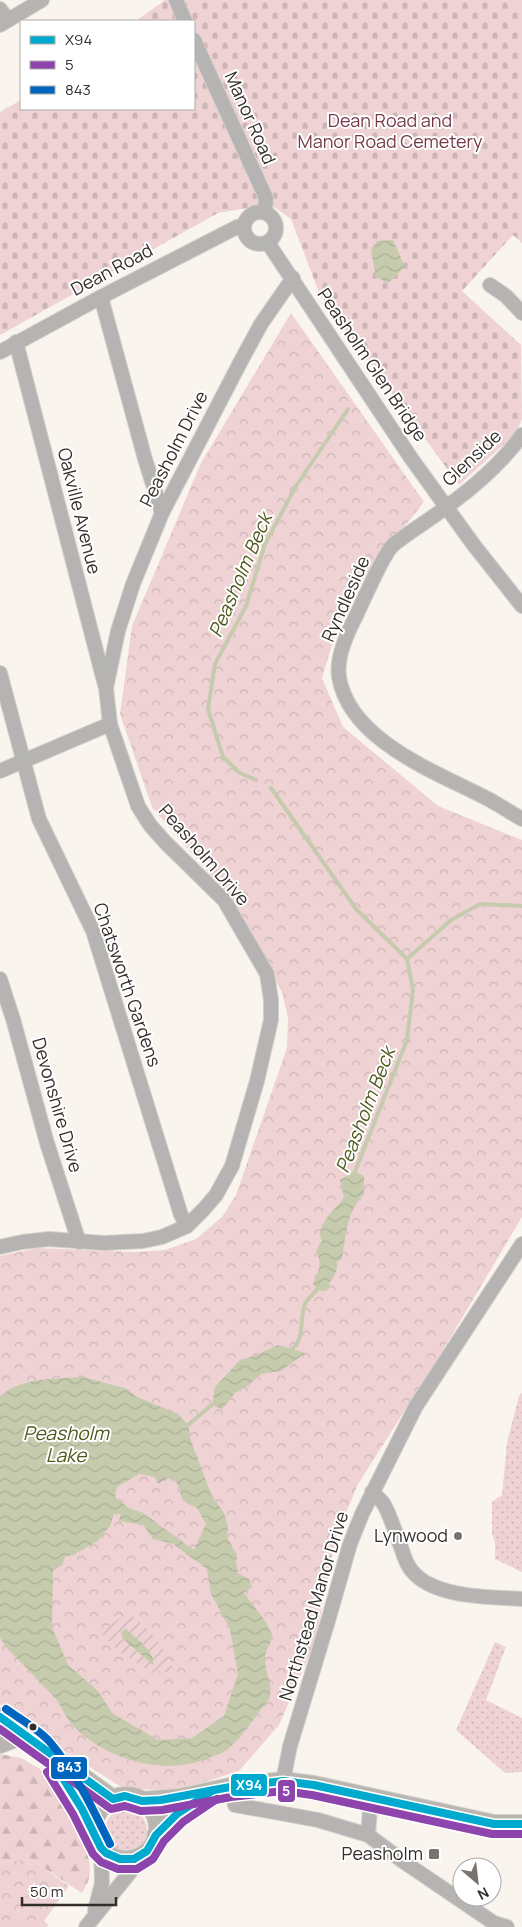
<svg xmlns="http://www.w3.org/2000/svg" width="522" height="1927" font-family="Manrope,sans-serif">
	<defs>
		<pattern id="grass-dots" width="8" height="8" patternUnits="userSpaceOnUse" patternTransform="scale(1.25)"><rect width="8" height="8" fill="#eed2d4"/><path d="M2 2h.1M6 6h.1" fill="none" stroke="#cdb5b6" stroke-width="1.8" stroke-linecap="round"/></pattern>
		<pattern id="forest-firs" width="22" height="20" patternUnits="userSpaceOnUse" patternTransform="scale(1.25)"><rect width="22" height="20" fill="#eed2d4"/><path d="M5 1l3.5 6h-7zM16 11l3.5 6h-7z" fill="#cdb5b6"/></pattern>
		<pattern id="cemetery-stones" width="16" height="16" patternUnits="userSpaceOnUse" patternTransform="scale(1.25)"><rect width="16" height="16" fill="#eed2d4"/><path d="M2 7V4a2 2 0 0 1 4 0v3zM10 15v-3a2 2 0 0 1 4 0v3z" fill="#cdb5b6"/></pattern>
		<pattern id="park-crowns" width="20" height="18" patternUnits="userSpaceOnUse" patternTransform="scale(1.25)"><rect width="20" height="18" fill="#eed2d4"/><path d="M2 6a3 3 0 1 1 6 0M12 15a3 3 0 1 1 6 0" fill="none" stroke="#cdb5b6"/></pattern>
		<pattern id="garden-furrows" width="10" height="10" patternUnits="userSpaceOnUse" patternTransform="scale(1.25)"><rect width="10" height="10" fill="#eed2d4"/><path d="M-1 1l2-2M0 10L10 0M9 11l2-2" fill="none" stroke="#cdb5b6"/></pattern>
		<pattern id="water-waves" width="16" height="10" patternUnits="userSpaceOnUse" patternTransform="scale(1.25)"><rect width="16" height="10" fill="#c7cbae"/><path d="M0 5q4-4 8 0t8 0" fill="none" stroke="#abaf96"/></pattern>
	</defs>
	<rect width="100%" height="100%" fill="#faf4ee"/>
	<g fill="url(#grass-dots)">
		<path d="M522 1393V1572L495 1559V1542L492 1533V1502L502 1495 507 1443 519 1396Z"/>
		<path d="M495 1642 506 1647 486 1700 522 1718V1772L505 1773 456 1730Z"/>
		<circle cx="126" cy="1830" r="21"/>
	</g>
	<path fill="url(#forest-firs)" d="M0 1754 21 1758 52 1776 71 1805 69 1815C80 1833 93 1855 89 1878 88 1883 84 1888 82 1893L30 1859 0 1863Z"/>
	<path fill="url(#cemetery-stones)" d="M165 0H522V243L513 235 462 291 521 345 522 419 516 433 459 485 320 295 291 219 270 204 218 213 0 335V112L21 100V109H194V21H136Z"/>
	<g fill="url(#park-crowns)">
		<path d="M291 313 424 502 345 602 322 678 343 727 438 806 522 840V1217L437 1360 358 1484 336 1537 315 1642 279 1725 239 1771 176 1791 123 1788 49 1741 0 1704V1256L38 1248 135 1252 165 1250 196 1239 222 1217 236 1195 287 1048 288 1018 282 992 231 899 152 807 120 714 132 626 201 463Z"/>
		<path d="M30 1859 69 1886 44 1921 49 1925 46 1927H0V1863Z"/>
	</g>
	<path fill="url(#garden-furrows)" d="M130 1615C151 1629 164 1646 173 1669L170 1672 149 1671 122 1653 102 1635C108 1624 117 1619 130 1615Z"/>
	<g fill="url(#water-waves)" fill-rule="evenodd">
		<path d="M393 240 405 267 388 283 376 277 371 250 377 241Z"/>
		<path d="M354 1171 364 1176V1194C346 1213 346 1235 342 1259L337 1262C338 1270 334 1278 329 1283V1287L324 1291 318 1290 313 1284C317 1274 324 1263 316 1253L318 1247 322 1241C314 1226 335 1209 344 1198L340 1180Z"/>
		<path d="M278 1345 305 1353 281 1371 261 1374 249 1385 235 1393 222 1409 212 1405 215 1387 240 1360 251 1357Z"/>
		<path d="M83 1377 128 1389 135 1396 178 1414 188 1425 191 1441 211 1494 224 1513 228 1526 227 1537 237 1555 236 1562 238 1573 249 1579 252 1587 244 1593 266 1622 273 1637C271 1642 268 1647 266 1652 261 1668 275 1683 269 1699 256 1715 244 1735 228 1749 224 1753 216 1755 211 1757 166 1777 109 1761 74 1727 66 1719 63 1708 56 1699L5 1646 0 1637V1396C23 1377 55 1379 83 1377ZM139 1474 155 1477 158 1484 170 1477 177 1483 183 1501 197 1508 206 1524 194 1550 143 1513 129 1508 115 1497 117 1487ZM121 1514 119 1521 143 1525 153 1539 173 1544 207 1569 211 1594 230 1629 238 1674 224 1716 192 1738 158 1740 112 1713 98 1691 68 1665 52 1627 53 1571 62 1565 65 1557 73 1555 98 1541 110 1526 114 1514Z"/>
		<path d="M126 1629C135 1638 156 1651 153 1665L123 1639 121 1632Z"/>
	</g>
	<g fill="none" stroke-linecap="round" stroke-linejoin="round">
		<g stroke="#c7cbae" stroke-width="4">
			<path d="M256 780 240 773 223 757 208 709 215 664 246 606 265 544 296 486 348 409"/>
			<path d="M271 788 356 909 407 959 413 990 407 1040 354 1174"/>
			<path d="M407 959 451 920 480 904 522 906"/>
			<path d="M289 1351C306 1342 299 1319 305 1304 308 1297 317 1293 319 1285"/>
			<path d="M188 1425 215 1402"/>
		</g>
		<g stroke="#d5d0cc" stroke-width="16">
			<g id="minor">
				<path d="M176 0 185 21"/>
				<path d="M0 9 8 20"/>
				<path d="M0 25 42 0"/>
				<path d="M194 40 266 198 265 212"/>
				<circle cx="260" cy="228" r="16"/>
				<path d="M268 243 411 458 473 544 522 606"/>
				<path d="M490 285 506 296 522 313"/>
				<path d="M101 297 145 459 162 513"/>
				<path d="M16 342 105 685"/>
				<path d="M0 352 101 297 237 227 244 226"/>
				<path d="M522 435C501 464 474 487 445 508 428 521 409 532 393 545 384 553 362 603 356 616 347 633 336 657 339 677 350 742 439 773 490 800 501 806 511 813 522 819"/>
				<path d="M0 673 39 819 93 931 181 1215 187 1226"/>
				<path d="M0 771 110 724"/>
				<path d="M0 979 13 1019 47 1143 79 1242"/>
				<path d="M0 1247 22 1242 49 1239 104 1243 143 1241 162 1237 187 1226 203 1210 216 1195 232 1166 257 1081 271 1020V1000L267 974 224 900 165 842 150 825 138 806 110 724 106 688 118 631 133 584 162 513 242 359 261 324 293 278"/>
				<path d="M372 1492C376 1496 380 1499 383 1503 390 1513 397 1538 402 1550 404 1557 407 1565 412 1571 434 1598 490 1597 522 1599"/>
				<path d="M283 1781 290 1746 328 1621 350 1544 362 1514 416 1406 522 1244"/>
				<path d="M230 1787 235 1805 318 1820 368 1835 404 1862 494 1923 507 1927"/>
				<path d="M368 1835 371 1797"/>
				<path d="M95 1910 102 1883 101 1848"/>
				<path d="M86 1927 147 1851"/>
			</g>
		</g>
		<g stroke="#d5d0cc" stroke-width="20">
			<g id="major">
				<path d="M0 1717 113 1799"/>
				<path d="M0 1744 24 1735"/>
				<path d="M51 1761 70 1787 94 1833"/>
				<circle cx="126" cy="1828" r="32"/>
				<path d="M142 1801 179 1798 230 1787 283 1781 314 1785 494 1824H522"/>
				<path d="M156 1835 177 1814 203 1796"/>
			</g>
		</g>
		<use href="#minor" stroke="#b5b4b2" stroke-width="14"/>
		<use href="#major" stroke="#b9b6b2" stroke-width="18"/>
		<g stroke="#fff" stroke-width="11">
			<g id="bus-1">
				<path d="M0 1717 113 1799 125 1796 142 1801 161 1800 230 1787 283 1781 314 1785 494 1824H522"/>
				<path d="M56 1767 82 1809 101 1848 106 1853 120 1859H134L147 1851 156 1835 177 1814 212 1791"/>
			</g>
		</g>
		<g stroke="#fff" stroke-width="11">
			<g id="bus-2">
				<path d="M0 1729 111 1809 125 1806 141 1811 162 1810 231 1797 283 1791 312 1795 492 1834H522"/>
				<path d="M47 1772 73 1814 93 1854 101 1862 118 1869H137L153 1859 164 1841 183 1822 217 1799"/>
			</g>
		</g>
		<g stroke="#fff" stroke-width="11">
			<path id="bus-3" d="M6 1709C20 1719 38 1729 49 1741 75 1771 93 1809 110 1844"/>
		</g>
		<use href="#bus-1" stroke="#00a9ce" stroke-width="8"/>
		<use href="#bus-2" stroke="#8e44ad" stroke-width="8"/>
		<use href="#bus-3" stroke="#0065bd" stroke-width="8"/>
	</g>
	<g fill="#79736f" stroke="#fff" stroke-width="2">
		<circle cx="458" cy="1536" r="5"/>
		<rect x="428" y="1848" width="12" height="12" rx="2.5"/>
	</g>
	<circle fill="#332e2a" stroke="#fff" stroke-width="2" cx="33" cy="1727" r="4.5"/>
	<g text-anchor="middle" stroke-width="4" stroke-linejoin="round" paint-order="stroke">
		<g font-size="18" fill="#332e2a" stroke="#fff">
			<text transform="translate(250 118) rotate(66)" y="6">Manor Road</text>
			<text transform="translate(112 270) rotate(-28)" y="6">Dean Road</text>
			<text transform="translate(372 365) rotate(56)" y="6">Peasholm Glen Bridge</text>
			<text transform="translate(174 449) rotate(-63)" y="6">Peasholm Drive</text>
			<text transform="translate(472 458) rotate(-43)" y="6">Glenside</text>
			<text transform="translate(79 511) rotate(76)" y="6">Oakville Avenue</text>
			<text transform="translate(346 599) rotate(-66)" y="6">Ryndleside</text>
			<text transform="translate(204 855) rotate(49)" y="6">Peasholm Drive</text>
			<text transform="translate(127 985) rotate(71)" y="6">Chatsworth Gardens</text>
			<text transform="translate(57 1105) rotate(74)" y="6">Devonshire Drive</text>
			<text transform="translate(314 1606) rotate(-73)" y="6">Northstead Manor Drive</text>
		</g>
		<g font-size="18" fill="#753948" stroke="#fff">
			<text x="390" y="127">Dean Road and<tspan x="390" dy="21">Manor Road Cemetery</tspan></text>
		</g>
		<g font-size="18" fill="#332e2a" stroke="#fff" text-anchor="end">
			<text x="448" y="1542">Lynwood</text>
			<text x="423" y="1860">Peasholm</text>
		</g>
		<g font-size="19" font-style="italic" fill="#4f591b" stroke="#fff">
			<text transform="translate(240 575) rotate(-67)" y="7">Peasholm Beck</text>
			<text transform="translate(365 1110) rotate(-69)" y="7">Peasholm Beck</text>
			<text x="66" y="1440">Peasholm<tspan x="66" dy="22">Lake</tspan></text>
		</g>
	</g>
	<g stroke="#fff" stroke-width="2">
		<rect x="50" y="1756" width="38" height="24" rx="5" fill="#0065bd"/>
		<rect x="230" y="1773" width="38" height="24" rx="5" fill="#00a9ce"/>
		<rect x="277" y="1779" width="19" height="24" rx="5" fill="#8e44ad"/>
	</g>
	<g font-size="14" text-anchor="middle" font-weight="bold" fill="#fff">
		<text x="69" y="1772">843</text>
		<text x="249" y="1790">X94</text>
		<text x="286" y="1796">5</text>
	</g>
	<rect x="20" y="20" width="175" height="90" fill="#ffffff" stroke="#adabaa"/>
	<rect x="30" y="36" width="25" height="8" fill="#00a9ce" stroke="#adabaa"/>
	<text x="65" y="45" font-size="15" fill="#332e2a">X94</text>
	<rect x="30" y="61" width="25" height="8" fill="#8e44ad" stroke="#adabaa"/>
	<text x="65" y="70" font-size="15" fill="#332e2a">5</text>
	<rect x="30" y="86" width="25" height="8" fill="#0065bd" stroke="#adabaa"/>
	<text x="65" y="95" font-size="15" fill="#332e2a">843</text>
	<g transform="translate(477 1882) rotate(152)"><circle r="24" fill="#ffffff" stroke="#adabaa"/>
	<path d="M0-4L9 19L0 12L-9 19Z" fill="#79736f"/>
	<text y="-8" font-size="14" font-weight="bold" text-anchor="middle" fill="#332e2a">N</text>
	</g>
	<path d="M22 1897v8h94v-8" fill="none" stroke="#332e2a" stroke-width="2.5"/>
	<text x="30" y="1897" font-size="15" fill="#332e2a" stroke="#ffffff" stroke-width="4" paint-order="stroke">50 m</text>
</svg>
